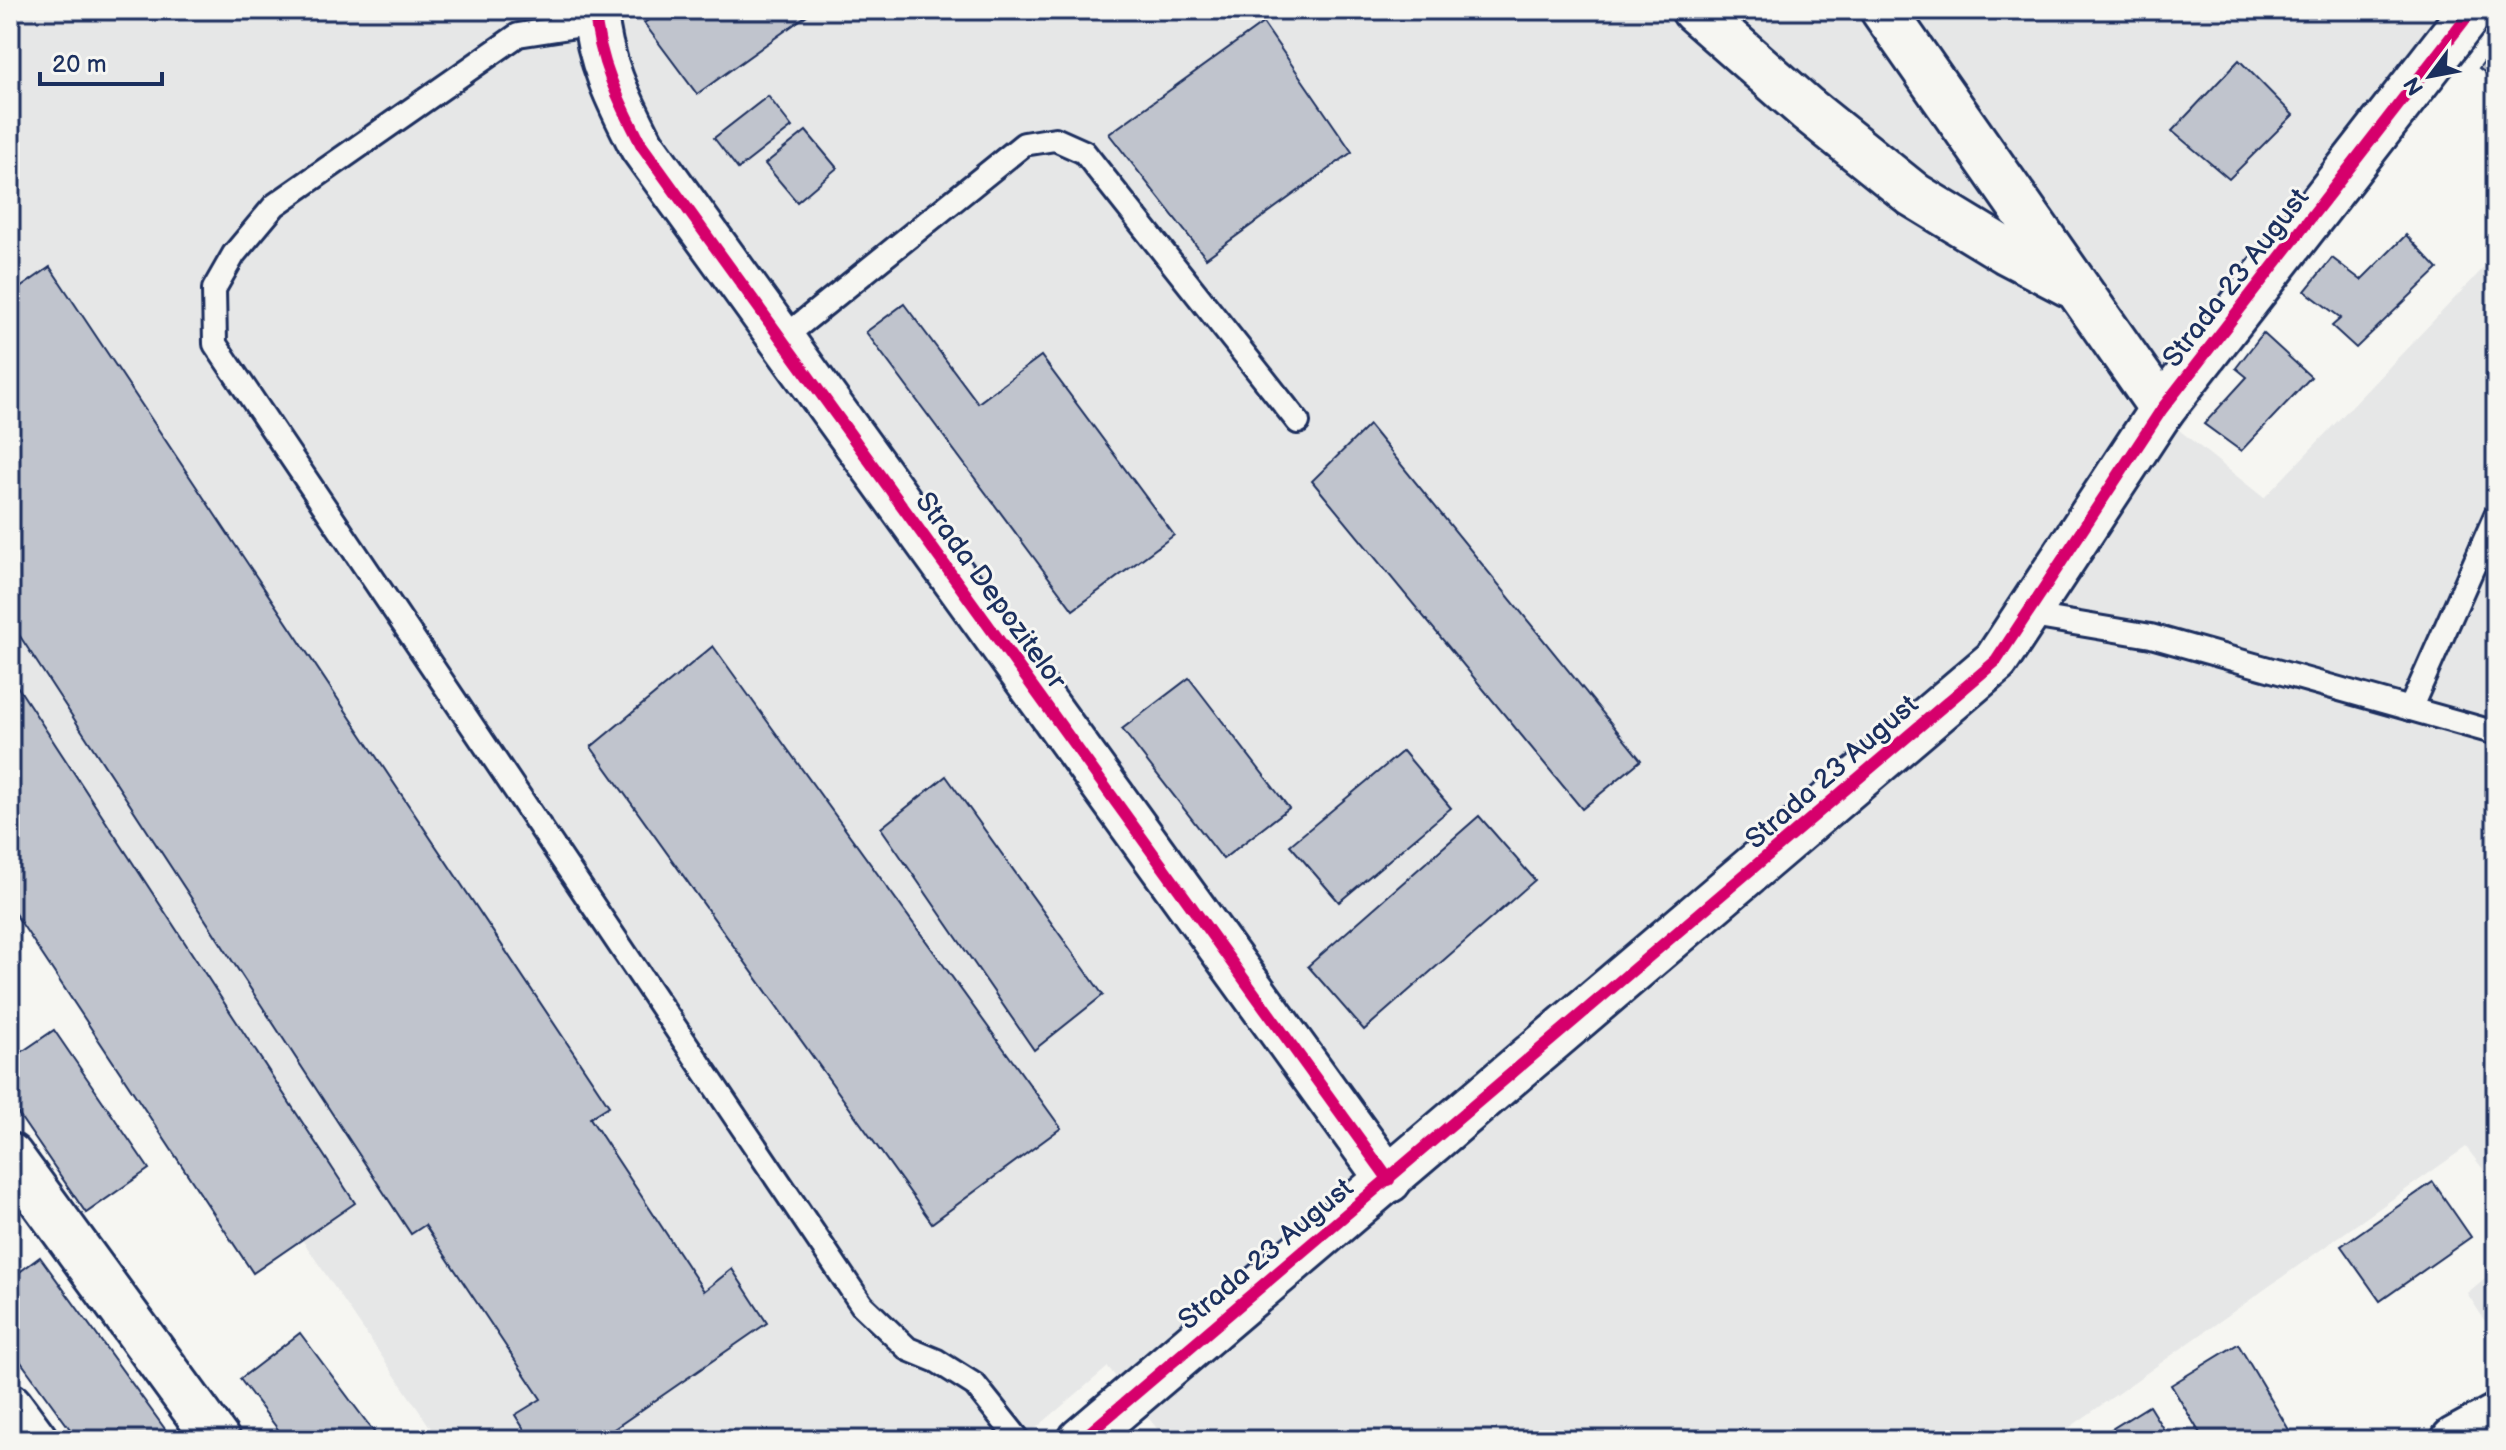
<svg xmlns="http://www.w3.org/2000/svg" width="2506" height="1450" font-family="'Balsamiq Sans',sans-serif">
	<rect width="100%" height="100%" fill="#f6f6f2"/>
	<filter id="ink" filterUnits="userSpaceOnUse"><feTurbulence type="fractalNoise" baseFrequency=".0125" numOctaves="2"/><feDisplacementMap in="SourceGraphic" scale="16" xChannelSelector="R" yChannelSelector="G"/><feConvolveMatrix kernelMatrix="1 2 1 2 8 2 1 2 1" color-interpolation-filters="sRGB"/></filter>
	<g filter="url(#ink)">
		<g fill="#e6e7e7">
			<path d="M10 10H2496V19L2179 430 2264 498 2496 255V1186L2466 1147 2052 1440H1166L1108 1367 1022 1440H439L10 813Z"/>
			<path d="M2496 1269V1338L2467 1293Z"/>
		</g>
		<g fill="#c0c4cd" stroke="#1b2f5e" stroke-width="2">
			<path d="M663 10H814L697 94 644 23Z"/>
			<path d="M1263 23 1352 152 1206 258 1109 134Z"/>
			<path d="M2496 45V81L2479 68Z"/>
			<path d="M2239 60 2293 115 2229 179 2172 131Z"/>
			<path d="M768 96 792 127 738 169 714 138Z"/>
			<path d="M806 131 837 168 797 202 765 164Z"/>
			<path d="M2406 235 2438 269 2356 348 2332 326 2341 318 2305 291 2332 258 2361 280Z"/>
			<path d="M50 267 609 1106 590 1118 704 1291 732 1269 767 1323 598 1440H531L515 1415 541 1399 425 1225 411 1234 10 621V295Z"/>
			<path d="M904 304 978 403 1041 356 1174 535 1073 610 866 332Z"/>
			<path d="M2263 333 2311 377 2241 451 2204 424 2247 377 2236 368Z"/>
			<path d="M1369 425 1641 760 1582 809 1312 481Z"/>
			<path d="M713 646 1061 1128 932 1223 591 747Z"/>
			<path d="M10 675 355 1203 253 1273 10 906Z"/>
			<path d="M1189 678 1289 808 1223 859 1122 729Z"/>
			<path d="M1403 751 1451 808 1339 902 1290 845Z"/>
			<path d="M946 776 1103 995 1034 1050 881 828Z"/>
			<path d="M1479 816 1535 880 1364 1030 1308 966Z"/>
			<path d="M54 1030 149 1169 86 1213 10 1102V1060Z"/>
			<path d="M2433 1182 2471 1237 2380 1301 2341 1246Z"/>
			<path d="M40 1257 173 1440H78L10 1347V1279Z"/>
			<path d="M300 1333 380 1440H286L240 1379Z"/>
			<path d="M2238 1344 2295 1440H2204L2171 1385Z"/>
			<path d="M2149 1406 2170 1440H2094Z"/>
		</g>
		<g fill="none" stroke-linecap="round" stroke-linejoin="round">
			<g stroke="#1b2f5e" stroke-width="28">
				<g id="service">
					<path d="M596 23 518 35 275 205 234 254 214 289 215 344 862 1305 908 1349 937 1361 975 1385 1019 1440"/>
					<path d="M782 339 1024 144 1055 139 1084 152 1298 422"/>
					<path d="M2026 615 2151 636 2496 733"/>
					<path d="M2410 709 2496 515"/>
				</g>
			</g>
			<g stroke="#1b2f5e" stroke-width="50">
				<g id="minor">
					<path d="M595 10C598 60 620 103 642 146L1389 1180"/>
					<path d="M1694 10 1807 109 1914 195 2006 251 2069 284"/>
					<path d="M1883 10 2162 409"/>
					<path d="M10 1156 217 1440"/>
					<path d="M10 1406 35 1440"/>
					<path d="M1081 1440 1996 661 2162 409 2472 10"/>
					<path d="M2454 1440 2496 1417"/>
				</g>
			</g>
			<use href="#service" stroke="#f6f6f2" stroke-width="22"/>
			<use href="#minor" stroke="#f6f6f2" stroke-width="44"/>
			<g stroke="#f6f6f2" stroke-width="17">
				<g id="cycleway">
					<path d="M595 10C598 60 620 103 642 146L1389 1180"/>
					<path d="M1081 1440 1996 661 2162 409 2472 10"/>
				</g>
			</g>
			<use href="#cycleway" stroke="#d6006c" stroke-width="12"/>
		</g>
	</g>
	<g text-anchor="middle" stroke-width="6" stroke-linejoin="round" paint-order="stroke">
		<g font-size="28" fill="#1b2f5e" stroke="#f6f6f2">
			<text transform="translate(2235 277) rotate(-52)" y="10">Strada 23 August</text>
			<text transform="translate(992 590) rotate(54)" y="10">Strada Depozitelor</text>
			<text transform="translate(1831 771) rotate(-41)" y="10">Strada 23 August</text>
			<text transform="translate(1265 1253) rotate(-40)" y="10">Strada 23 August</text>
		</g>
	</g>
	<rect width="2506" height="1450" fill="none" stroke="#f6f6f2" stroke-width="40"/>
	<rect x="20" y="20" width="2466" height="1410" fill="none" stroke="#1b2f5e" stroke-width="3" filter="url(#ink)"/>
	<g transform="translate(2430 76) rotate(238)" stroke="#f6f6f2" stroke-width="6" paint-order="stroke">
	<path d="M0-6L14 30L0 20L-14 30Z" fill="#1b2f5e"/>
	<text y="-12" font-size="22" font-weight="bold" text-anchor="middle" fill="#1b2f5e">N</text>
	</g>
	<path d="M40 72v12h122v-12" fill="none" stroke="#1b2f5e" stroke-width="4"/>
	<text x="52" y="72" font-size="24" fill="#1b2f5e" stroke="#f6f6f2" stroke-width="6" paint-order="stroke">20 m</text>
</svg>
